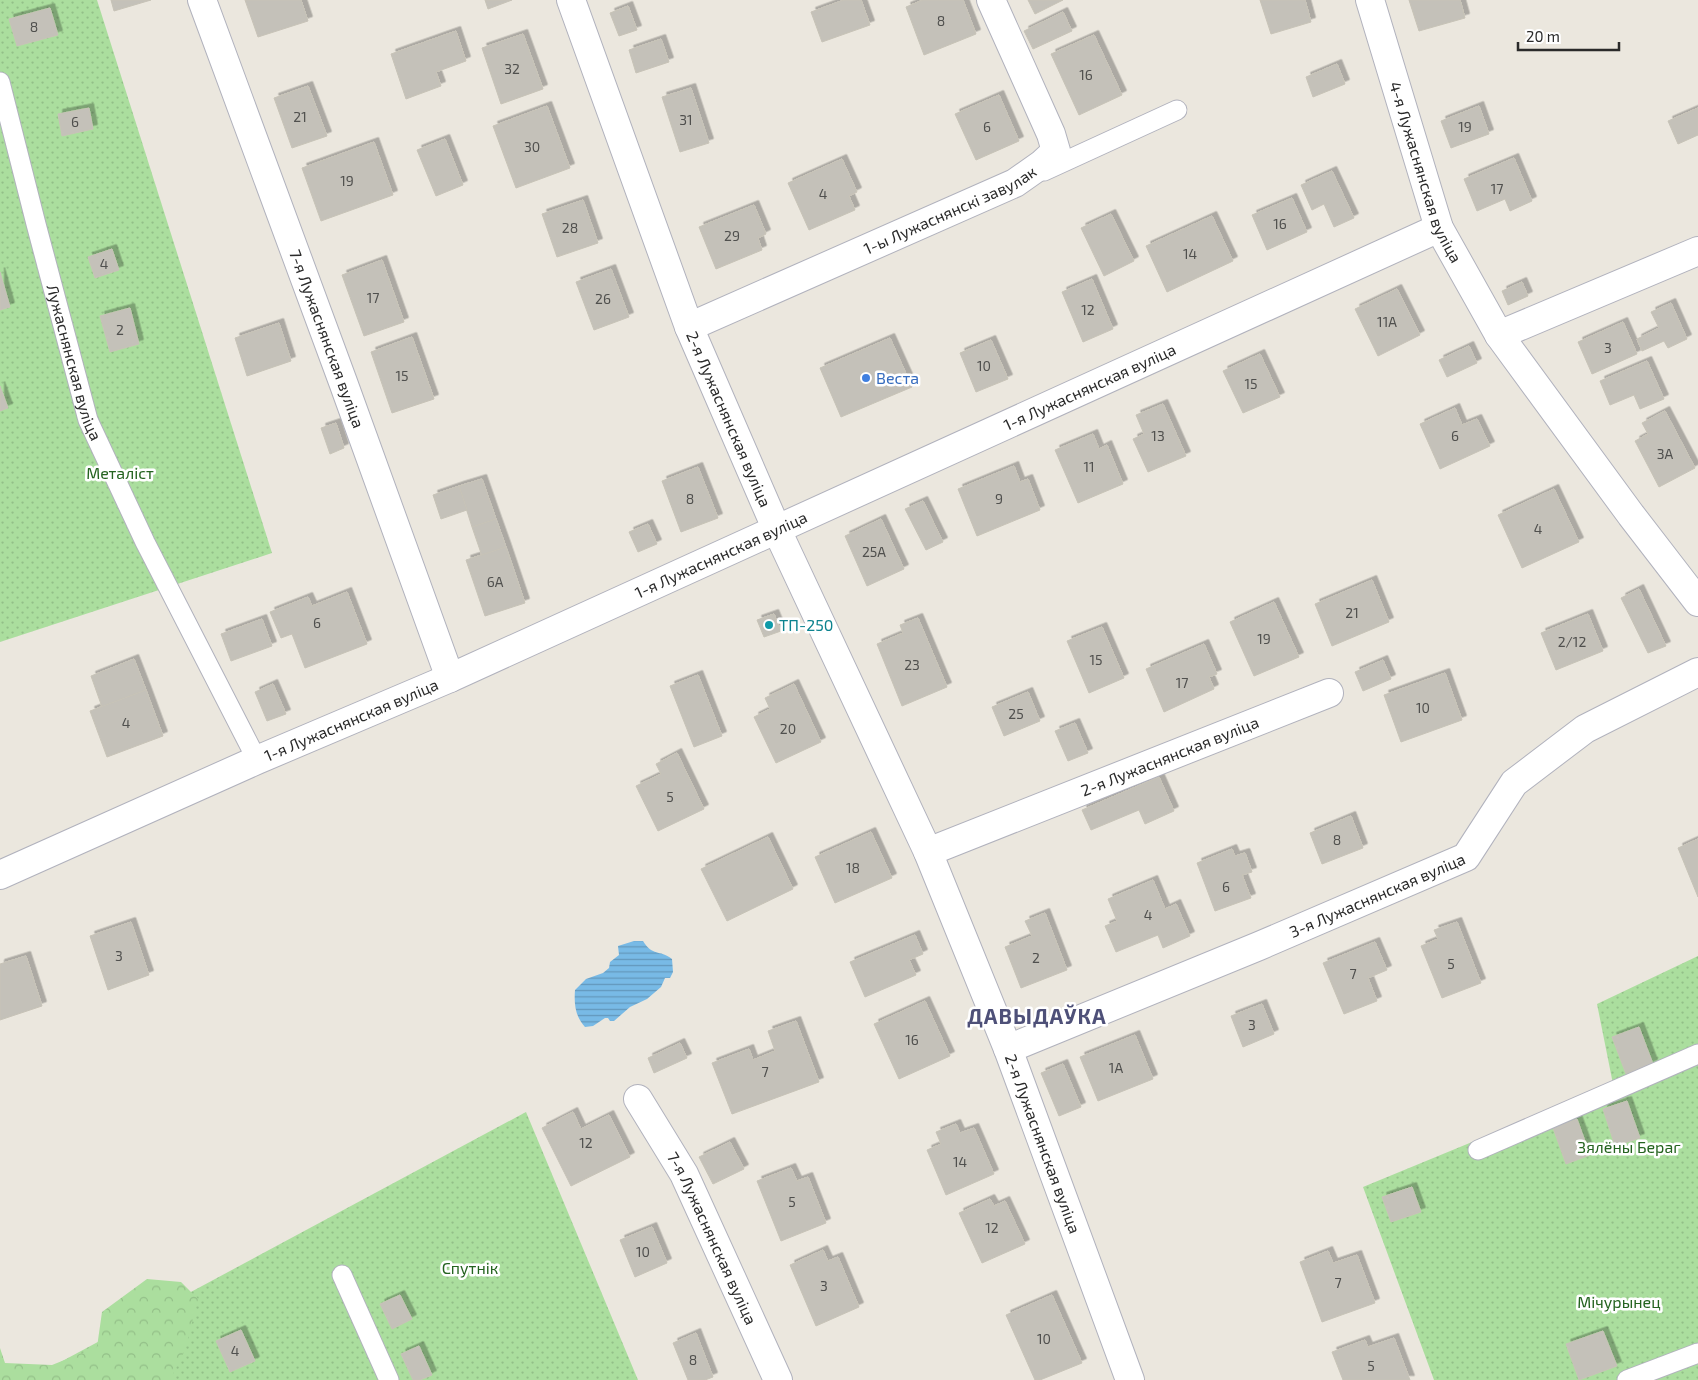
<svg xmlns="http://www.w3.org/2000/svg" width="1698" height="1380" font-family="'Exo 2',sans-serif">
	<defs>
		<pattern id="grass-dots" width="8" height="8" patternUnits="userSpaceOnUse" patternTransform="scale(1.25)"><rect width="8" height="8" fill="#abde9e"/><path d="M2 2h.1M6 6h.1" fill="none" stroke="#93bf88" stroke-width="1.8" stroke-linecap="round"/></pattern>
		<pattern id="forest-crowns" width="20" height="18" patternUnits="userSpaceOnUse" patternTransform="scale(1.25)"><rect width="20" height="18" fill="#abde9e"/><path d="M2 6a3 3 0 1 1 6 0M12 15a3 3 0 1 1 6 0" fill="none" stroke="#93bf88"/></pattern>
		<pattern id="water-rules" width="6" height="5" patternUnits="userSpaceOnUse" patternTransform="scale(1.25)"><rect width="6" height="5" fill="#78bae6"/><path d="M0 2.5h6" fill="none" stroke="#6397bb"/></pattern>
		<filter id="shadow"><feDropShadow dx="4.5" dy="-4.5" stdDeviation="0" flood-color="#0004"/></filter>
	</defs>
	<rect width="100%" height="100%" fill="#ebe7de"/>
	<g fill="url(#grass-dots)">
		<path d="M0 0H97L272 553 0 642Z"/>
		<path d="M1698 956V1380H1434L1363 1187 1613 1084 1597 1004Z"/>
		<path d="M526 1112 638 1380H27Z"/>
	</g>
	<path fill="url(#forest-crowns)" d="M147 1279 181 1282 198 1299 185 1350 170 1380H0V1348L5 1363 52 1365 97 1347 102 1312Z"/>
	<path fill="url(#water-rules)" d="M634 941H643C653 957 659 949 672 959L673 972 670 978H665L661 987 647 999 630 1007 614 1021H610L608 1018H605L593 1026 585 1027C575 1016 574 1004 575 990L586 979 603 973 609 968 610 962 619 955 618 946Z"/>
	<g fill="#c4c1b9" stroke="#c7c3b7" filter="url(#shadow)">
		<path d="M111 0H151L114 11Z"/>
		<path d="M245 0H301L308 21 258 37Z"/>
		<path d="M485 0H512L488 9Z"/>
		<path d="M844 0H861L870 25 822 42 811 12Z"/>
		<path d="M923 0H963L976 34 924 55 906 7Z"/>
		<path d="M1028 0H1063L1035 14Z"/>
		<path d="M1260 0H1305L1311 22 1271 34Z"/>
		<path d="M1409 0H1460L1465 18 1419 31Z"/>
		<path d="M628 6 637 30 619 36 610 13Z"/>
		<path d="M50 8 58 35 17 46 9 19Z"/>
		<path d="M1063 12 1072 31 1033 49 1024 31Z"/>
		<path d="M456 31 466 61 436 72 441 86 406 99 391 54Z"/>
		<path d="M523 34 543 89 501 104 482 48Z"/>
		<path d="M1094 35 1122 95 1079 115 1051 54Z"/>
		<path d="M661 39 669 62 636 73 629 50Z"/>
		<path d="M1337 64 1345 84 1313 97 1306 77Z"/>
		<path d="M308 86 327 136 292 148 274 98Z"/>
		<path d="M691 88 709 143 680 152 662 97Z"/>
		<path d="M999 95 1019 141 976 160 955 114Z"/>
		<path d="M547 106 570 168 516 188 493 126Z"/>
		<path d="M1479 106 1489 134 1451 148 1441 121Z"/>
		<path d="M89 108 93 129 62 136 58 114Z"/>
		<path d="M1698 108V135L1678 144 1668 121Z"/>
		<path d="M445 139 463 185 436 196 417 150Z"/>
		<path d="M374 142 393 195 321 221 302 168Z"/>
		<path d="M1514 158 1532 201 1510 211 1505 199 1477 211 1464 179Z"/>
		<path d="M842 159 857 192 849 196 855 210 809 230 788 183Z"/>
		<path d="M1332 171 1354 218 1334 227 1324 204 1312 210 1301 185Z"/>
		<path d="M1292 198 1307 232 1267 250 1252 215Z"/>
		<path d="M583 200 598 243 557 257 542 214Z"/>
		<path d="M754 205 766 234 758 238 762 250 716 269 699 227Z"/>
		<path d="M1111 214 1134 261 1104 276 1081 228Z"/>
		<path d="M1212 216 1233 261 1167 292 1146 246Z"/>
		<path d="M112 249 119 270 95 278 88 257Z"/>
		<path d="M382 260 404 322 364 336 342 275Z"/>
		<path d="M611 269 629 317 594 330 576 282Z"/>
		<path d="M0 272 10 307 0 310Z"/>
		<path d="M1092 279 1113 329 1083 342 1062 292Z"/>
		<path d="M1522 282 1528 296 1508 305 1502 291Z"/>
		<path d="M1397 289 1420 335 1378 356 1355 309Z"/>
		<path d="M1671 303 1687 339 1668 348 1664 341 1642 351 1637 339 1659 328 1651 312Z"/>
		<path d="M130 308 139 344 110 352 100 316Z"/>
		<path d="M1623 322 1637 354 1592 374 1578 342Z"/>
		<path d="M279 323 291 361 247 376 235 338Z"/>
		<path d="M412 337 434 399 392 413 371 352Z"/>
		<path d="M890 338 912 387 841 417 820 368Z"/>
		<path d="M991 340 1008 379 976 392 960 353Z"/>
		<path d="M1469 346 1477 363 1447 377 1439 360Z"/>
		<path d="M1260 354 1280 397 1243 413 1223 371Z"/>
		<path d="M1647 361 1664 399 1640 409 1634 395 1610 405 1600 381Z"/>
		<path d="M0 386 8 408 0 411Z"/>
		<path d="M1163 404 1186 456 1148 472 1133 439 1144 434 1136 415Z"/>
		<path d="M1455 408 1462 425 1477 419 1490 446 1440 469 1420 424Z"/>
		<path d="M1665 411 1695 468 1659 487 1635 441 1648 434 1642 423Z"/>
		<path d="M336 423 344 448 330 454 321 428Z"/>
		<path d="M1093 434 1099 449 1107 445 1123 484 1078 503 1055 450Z"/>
		<path d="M1014 466 1020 482 1028 479 1040 510 977 536 958 489Z"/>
		<path d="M698 467 718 518 681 532 662 481Z"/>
		<path d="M482 479 496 519 472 527 459 486Z"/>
		<path d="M459 486 467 510 441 519 433 495Z"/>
		<path d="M1554 489 1579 542 1522 568 1498 515Z"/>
		<path d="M923 501 943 542 926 550 905 509Z"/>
		<path d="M496 519 506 547 482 556 472 527Z"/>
		<path d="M881 519 904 569 867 586 845 536Z"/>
		<path d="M648 524 657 544 638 552 629 532Z"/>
		<path d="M506 547 525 603 485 616 466 560Z"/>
		<path d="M1372 580 1389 622 1332 646 1315 604Z"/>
		<path d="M1639 589 1666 646 1648 653 1621 598Z"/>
		<path d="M347 592 367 644 305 668 292 634 281 638 270 612 308 597 312 606Z"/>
		<path d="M1274 602 1299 657 1254 676 1230 622Z"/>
		<path d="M774 614 781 631 764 637 757 620Z"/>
		<path d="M1588 614 1603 651 1556 670 1541 633Z"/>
		<path d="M918 618 947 687 902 706 877 644 903 633 900 625Z"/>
		<path d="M262 619 272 646 231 661 221 634Z"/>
		<path d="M1102 627 1124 678 1089 693 1067 641Z"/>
		<path d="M1204 644 1217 674 1209 677 1214 689 1164 712 1146 669Z"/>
		<path d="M134 659 146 690 102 707 91 676Z"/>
		<path d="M1383 660 1391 679 1363 691 1355 672Z"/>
		<path d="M1445 673 1462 720 1401 742 1384 695Z"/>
		<path d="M698 675 722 736 694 747 670 686Z"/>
		<path d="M273 684 286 714 267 721 255 692Z"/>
		<path d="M794 684 821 742 776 763 754 717 770 709 765 698Z"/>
		<path d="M146 690 163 736 107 757 90 711Z"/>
		<path d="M1028 692 1040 721 1004 736 992 707Z"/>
		<path d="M1075 723 1088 753 1068 761 1055 731Z"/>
		<path d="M677 753 704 809 658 831 636 786 661 774 656 764Z"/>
		<path d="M1159 777 1174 811 1145 824 1139 810 1091 830 1082 810Z"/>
		<path d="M1351 816 1363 848 1322 864 1310 833Z"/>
		<path d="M871 832 892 878 835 903 815 857Z"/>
		<path d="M768 837 793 889 727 921 701 869Z"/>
		<path d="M1698 839V897L1678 848Z"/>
		<path d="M1232 849 1235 856 1245 853 1252 872 1242 875 1251 898 1215 911 1197 863Z"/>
		<path d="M1153 880 1165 909 1176 904 1190 936 1163 948 1158 935 1116 952 1105 926 1117 921 1108 899Z"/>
		<path d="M1045 913 1067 970 1021 988 1005 947 1032 936 1025 921Z"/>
		<path d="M131 922 149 975 108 990 90 936Z"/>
		<path d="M1457 922 1481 983 1442 998 1421 946 1438 939 1434 930Z"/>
		<path d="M915 935 923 954 909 960 916 975 865 997 850 962Z"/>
		<path d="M1375 942 1387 970 1368 978 1377 1001 1344 1014 1323 963Z"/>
		<path d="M26 956 42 1006 0 1020V964Z"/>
		<path d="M925 1001 950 1056 899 1079 874 1024Z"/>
		<path d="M1262 1004 1274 1034 1243 1047 1231 1016Z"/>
		<path d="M796 1021 819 1082 732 1114 712 1063 749 1049 753 1060 775 1051 768 1031Z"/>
		<path d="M1639 1027 1653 1064 1626 1074 1612 1037Z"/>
		<path d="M1135 1035 1153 1079 1098 1101 1080 1057Z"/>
		<path d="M680 1043 687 1058 654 1073 648 1058Z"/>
		<path d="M1063 1064 1081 1107 1059 1116 1041 1073Z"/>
		<path d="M1627 1101 1640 1138 1615 1146 1603 1109Z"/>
		<path d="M573 1112 581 1129 609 1115 630 1157 571 1186 542 1128Z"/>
		<path d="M1577 1119 1590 1155 1566 1164 1553 1128Z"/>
		<path d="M956 1124 960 1133 974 1128 994 1174 946 1195 927 1150 941 1144 936 1132Z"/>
		<path d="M730 1142 744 1169 713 1184 699 1157Z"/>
		<path d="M791 1168 797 1181 808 1177 826 1223 781 1241 757 1181Z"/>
		<path d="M1412 1187 1421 1212 1391 1222 1382 1197Z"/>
		<path d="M990 1199 994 1206 1005 1201 1025 1244 982 1263 959 1213Z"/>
		<path d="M652 1227 667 1263 635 1277 620 1240Z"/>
		<path d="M823 1250 828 1261 838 1257 859 1307 816 1326 790 1265Z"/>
		<path d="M1328 1251 1333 1263 1357 1255 1375 1303 1322 1322 1300 1262Z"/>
		<path d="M400 1295 412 1319 392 1329 380 1304Z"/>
		<path d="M1052 1295 1082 1363 1040 1380H1035L1006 1315Z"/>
		<path d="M241 1330 255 1361 230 1372 216 1341Z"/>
		<path d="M1603 1331 1617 1366 1579 1380 1566 1344Z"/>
		<path d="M696 1333 713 1377 705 1380H688L673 1343Z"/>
		<path d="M1394 1338 1410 1380H1343L1332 1352 1365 1340 1368 1347Z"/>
		<path d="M419 1346 432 1375 420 1380H413L401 1354Z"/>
	</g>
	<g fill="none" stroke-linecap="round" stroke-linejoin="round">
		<g stroke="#b1b2bd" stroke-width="21">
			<g id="lane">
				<path id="s1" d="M0 82 36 224 88 420 145 542 257 760"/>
				<path d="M1044 171 1177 110"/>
				<path d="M1478 1150 1698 1054"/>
				<path d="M342 1275 389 1380"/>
				<path d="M1627 1380 1698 1353"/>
			</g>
		</g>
		<g stroke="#b1b2bd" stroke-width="30">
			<g id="street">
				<path id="s2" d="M202 0 343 382 450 678"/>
				<path id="s3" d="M571 0 689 327 776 528 928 852 1008 1049 1130 1380"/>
				<path id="s4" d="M1370 0 1439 228 1499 335 1631 515 1698 602"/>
				<path id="s5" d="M689 327 1015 183 1042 164 1056 151 1051 134 991 0"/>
				<path d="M1499 335 1698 251"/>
				<path id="s6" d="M928 852 1329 693"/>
				<path id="s7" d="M0 875 257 760 450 678 1439 228"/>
				<path id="s8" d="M1008 1049 1259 946 1466 857 1514 783 1585 729 1698 672"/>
				<path id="s9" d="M638 1099 684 1174 778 1380"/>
			</g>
		</g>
		<use href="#lane" stroke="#fff" stroke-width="19"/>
		<use href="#street" stroke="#fff" stroke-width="28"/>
	</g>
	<circle fill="#3f7fe0" stroke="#fff" stroke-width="2" cx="866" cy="378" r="5"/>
	<circle fill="#0f9aa8" stroke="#fff" stroke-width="2" cx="769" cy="625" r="5"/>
	<g text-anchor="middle" stroke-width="5" stroke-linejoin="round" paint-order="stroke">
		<g font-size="14" fill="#50504e">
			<text x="941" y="26">8</text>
			<text x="34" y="32">8</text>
			<text x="512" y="74">32</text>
			<text x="1086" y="80">16</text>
			<text x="300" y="122">21</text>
			<text x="686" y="125">31</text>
			<text x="75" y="127">6</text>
			<text x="987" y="132">6</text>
			<text x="1465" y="132">19</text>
			<text x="532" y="152">30</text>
			<text x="347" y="186">19</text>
			<text x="1497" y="194">17</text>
			<text x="823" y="199">4</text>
			<text x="1280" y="229">16</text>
			<text x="570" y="233">28</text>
			<text x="732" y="241">29</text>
			<text x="1190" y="259">14</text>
			<text x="104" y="269">4</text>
			<text x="373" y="303">17</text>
			<text x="603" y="304">26</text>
			<text x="1088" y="315">12</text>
			<text x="1387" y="327">11А</text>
			<text x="120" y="335">2</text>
			<text x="1608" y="353">3</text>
			<text x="984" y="371">10</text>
			<text x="402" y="381">15</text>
			<text x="1251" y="389">15</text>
			<text x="1158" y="441">13</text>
			<text x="1455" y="441">6</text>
			<text x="1665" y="459">3А</text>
			<text x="1089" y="472">11</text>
			<text x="690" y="504">8</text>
			<text x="999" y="504">9</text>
			<text x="1538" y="534">4</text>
			<text x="874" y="557">25А</text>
			<text x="495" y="587">6А</text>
			<text x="1352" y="618">21</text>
			<text x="317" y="628">6</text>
			<text x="1264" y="644">19</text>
			<text x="1572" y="647">2/12</text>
			<text x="1096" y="665">15</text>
			<text x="912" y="670">23</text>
			<text x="1182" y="688">17</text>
			<text x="1423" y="713">10</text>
			<text x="1016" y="719">25</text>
			<text x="126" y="728">4</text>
			<text x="788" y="734">20</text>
			<text x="670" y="802">5</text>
			<text x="1337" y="845">8</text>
			<text x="853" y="873">18</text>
			<text x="1226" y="892">6</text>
			<text x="1148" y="920">4</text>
			<text x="119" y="961">3</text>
			<text x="1036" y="963">2</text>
			<text x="1451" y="969">5</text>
			<text x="1353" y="979">7</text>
			<text x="1252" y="1030">3</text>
			<text x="912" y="1045">16</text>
			<text x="1116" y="1073">1А</text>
			<text x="765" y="1077">7</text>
			<text x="586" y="1148">12</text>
			<text x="960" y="1167">14</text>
			<text x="792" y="1207">5</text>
			<text x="992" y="1233">12</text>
			<text x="643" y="1257">10</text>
			<text x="1338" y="1288">7</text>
			<text x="824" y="1291">3</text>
			<text x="1044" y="1344">10</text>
			<text x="235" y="1356">4</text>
			<text x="693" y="1365">8</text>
			<text x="1371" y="1371">5</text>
		</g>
		<g font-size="16" fill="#2a2a2a" stroke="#fff">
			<text dy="6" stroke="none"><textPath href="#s4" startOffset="181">4-я Лужаснянская вуліца</textPath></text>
			<text dy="6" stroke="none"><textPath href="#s5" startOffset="286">1-ы Лужаснянскі завулак</textPath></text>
			<text dy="6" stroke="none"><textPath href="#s2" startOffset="361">7-я Лужаснянская вуліца</textPath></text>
			<text dy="6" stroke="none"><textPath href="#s1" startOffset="290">Лужаснянская вуліца</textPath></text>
			<text dy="6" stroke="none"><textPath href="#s7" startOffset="1194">1-я Лужаснянская вуліца</textPath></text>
			<text dy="6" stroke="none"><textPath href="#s3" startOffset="448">2-я Лужаснянская вуліца</textPath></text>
			<text dy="6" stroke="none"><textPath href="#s7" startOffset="789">1-я Лужаснянская вуліца</textPath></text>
			<text dy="6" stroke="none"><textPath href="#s7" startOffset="384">1-я Лужаснянская вуліца</textPath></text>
			<text dy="6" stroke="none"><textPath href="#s6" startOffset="260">2-я Лужаснянская вуліца</textPath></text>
			<text dy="6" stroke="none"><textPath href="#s8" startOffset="400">3-я Лужаснянская вуліца</textPath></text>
			<text dy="6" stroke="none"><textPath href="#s3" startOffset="1238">2-я Лужаснянская вуліца</textPath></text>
			<text dy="6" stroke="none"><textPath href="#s9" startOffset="158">7-я Лужаснянская вуліца</textPath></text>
		</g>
		<g font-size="16" fill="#366cbe" stroke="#fff" text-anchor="start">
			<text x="876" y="384">Веста</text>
		</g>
		<g font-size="16" fill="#24631f" stroke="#fff">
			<text x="120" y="479">Металіст</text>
			<text x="1629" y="1153">Зялёны Бераг</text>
			<text x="470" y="1274">Спутнік</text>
			<text x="1619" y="1308">Мічурынец</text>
		</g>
		<g font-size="16" fill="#0d838f" stroke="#fff" text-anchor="start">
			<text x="779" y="631">ТП-250</text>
		</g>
		<g font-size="21" font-weight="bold" letter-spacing="1" fill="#4e5078" stroke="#fff">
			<text x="1037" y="1024">ДАВЫДАЎКА</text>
		</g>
	</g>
	<path d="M1518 42v8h101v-8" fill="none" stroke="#2a2a2a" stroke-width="2.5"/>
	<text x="1526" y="42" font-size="15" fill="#2a2a2a" stroke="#ffffff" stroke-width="4" paint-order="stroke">20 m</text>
</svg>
